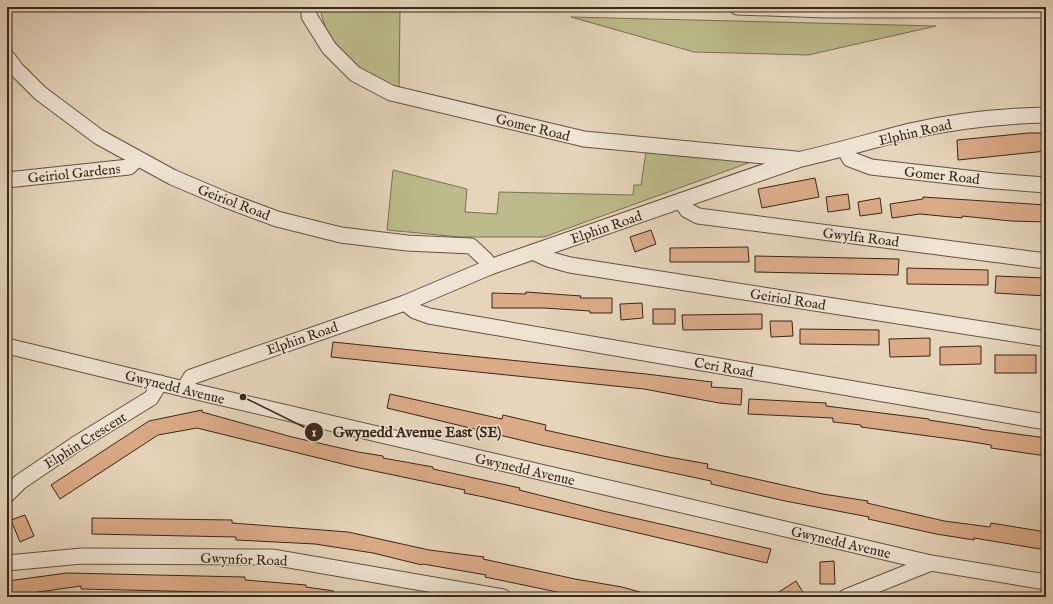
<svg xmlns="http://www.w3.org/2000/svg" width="1053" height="604" font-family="'IM FELL English',serif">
	<rect width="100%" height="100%" fill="#e6d5bb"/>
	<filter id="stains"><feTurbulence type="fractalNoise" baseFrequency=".005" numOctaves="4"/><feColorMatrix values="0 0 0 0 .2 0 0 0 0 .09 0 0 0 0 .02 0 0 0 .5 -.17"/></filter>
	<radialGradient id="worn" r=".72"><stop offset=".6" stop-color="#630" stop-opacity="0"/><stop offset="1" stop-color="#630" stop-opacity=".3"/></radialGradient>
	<g fill="#bcbb8b" stroke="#7a7053">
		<path d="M319 7 400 9 399 90C371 76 344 62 328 33 324 26 322 15 319 7Z"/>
		<path d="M571 17 936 26 808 55 694 52Z"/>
		<path d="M646 152 751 162 544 237H460L387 230 393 170 467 189 465 212 497 214 499 192 633 195 634 185H641Z"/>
	</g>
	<g fill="#dbab88" stroke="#39261b">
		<path d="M1029 133H1046V151L958 160 957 140Z"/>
		<path d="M815 178 819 197 762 208 758 189Z"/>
		<path d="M848 194 850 209 828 212 826 197Z"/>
		<path d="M923 197 1046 205V222L1011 221 962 216V218L920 214 892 218 890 204 923 199Z"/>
		<path d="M880 198 882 213 860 216 858 202Z"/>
		<path d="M651 230 656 244 635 252 630 237Z"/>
		<path d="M748 247 749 262H670V248Z"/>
		<path d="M755 256 899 259 898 275 755 272Z"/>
		<path d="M907 268 988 270V285L907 284Z"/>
		<path d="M996 276 1046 278V296L995 293Z"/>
		<path d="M526 292 581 296 580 298H612V313H590V311L544 308H492V293L526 294Z"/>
		<path d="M642 303 643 318 621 320 620 304Z"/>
		<rect x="653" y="309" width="22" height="15"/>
		<path d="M762 314V329L683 330 682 315Z"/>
		<path d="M770 321H792L793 336 771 337Z"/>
		<path d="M800 329 879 330V345L800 344Z"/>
		<path d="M930 338V356L890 357 889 339Z"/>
		<path d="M333 342 646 374 712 382 711 387 742 389 741 405 719 403 644 389 331 357Z"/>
		<path d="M981 346V364L940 365V347Z"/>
		<rect x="995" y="355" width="41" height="18"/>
		<path d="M390 394 502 419 503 415 546 425 545 430 663 456 708 464 707 468 823 494 868 501 867 503 944 521 990 527 991 523 1046 532V550L974 538V540L936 534 868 519 869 517 785 501 711 484V481L541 445 387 408Z"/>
		<path d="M749 399 826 403V406L929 419V420L980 428V429L1046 438V456L991 448V445L966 441 861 427V425L833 422V418L748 414Z"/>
		<path d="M202 410V412L292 437 358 452 383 456V458L433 467V469L520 488 519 490 603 511 771 549 767 563 484 497 464 493 465 490 355 467 197 428 158 435 60 499 51 485 149 421Z"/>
		<path d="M25 515 34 536 20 542 11 520Z"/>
		<path d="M92 518 232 520V523L348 532 429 550 484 557 483 559 575 579 622 587 647 594 646 597H581L485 577 486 575 423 564 422 565 373 553 315 544 236 540V537L92 534Z"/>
		<path d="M834 561 835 584H820V562Z"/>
		<path d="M67 573 245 577V580L306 585V587L334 591 333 597H257L251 596V593L81 589V586L10 596 8 581Z"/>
		<path d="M796 581 806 597H771Z"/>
	</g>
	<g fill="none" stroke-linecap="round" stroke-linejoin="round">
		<g stroke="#645243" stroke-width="17">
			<g id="minor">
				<path d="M309 7V16L329 48 355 74 391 93 584 139 796 159"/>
				<path d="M737 7 825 10H1046"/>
				<path d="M7 57 16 69 40 93 99 137 172 177 226 200 277 219 341 235 407 243 471 246 486 260 490 267"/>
				<path d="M845 150 850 159 871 167 994 181 1046 185"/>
				<path d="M7 180 129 167 137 159"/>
				<path d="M681 201 687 210 698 216 1046 261"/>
				<path d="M533 252 548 259 570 265 1046 339"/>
				<path d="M405 303 415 311 429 316 1046 422"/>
				<path d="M7 346 184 389 931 563 1046 582"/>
				<path d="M184 389 191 377 405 303 490 267 533 252 801 159C838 151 874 140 910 131 955 121 1001 116 1046 115"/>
				<path d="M7 495 20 482 76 444 151 398 160 383"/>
				<path d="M7 563 82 556 272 557 503 597"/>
				<path d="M846 597 931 563"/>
			</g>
		</g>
		<use href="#minor" stroke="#efe4d3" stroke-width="15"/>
	</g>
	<g text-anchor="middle" stroke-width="3" stroke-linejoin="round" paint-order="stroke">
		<g font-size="14" fill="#39261b" stroke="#efe4d3">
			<text transform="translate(533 127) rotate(14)" y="5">Gomer Road</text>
			<text transform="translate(915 132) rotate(-13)" y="5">Elphin Road</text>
			<text transform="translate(74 173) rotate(-6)" y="5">Geiriol Gardens</text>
			<text transform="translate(942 175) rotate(6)" y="5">Gomer Road</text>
			<text transform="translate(234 202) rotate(21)" y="5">Geiriol Road</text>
			<text transform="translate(606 227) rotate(-19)" y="5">Elphin Road</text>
			<text transform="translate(861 237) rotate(7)" y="5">Gwylfa Road</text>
			<text transform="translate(788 299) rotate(9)" y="5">Geiriol Road</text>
			<text transform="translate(302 338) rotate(-19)" y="5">Elphin Road</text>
			<text transform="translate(724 367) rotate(10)" y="5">Ceri Road</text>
			<text transform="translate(175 387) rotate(14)" y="5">Gwynedd Avenue</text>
			<text transform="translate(85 440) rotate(-32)" y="5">Elphin Crescent</text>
			<text transform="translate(525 469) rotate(13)" y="5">Gwynedd Avenue</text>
			<text transform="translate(841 542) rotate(13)" y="5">Gwynedd Avenue</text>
			<text transform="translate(244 559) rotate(2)" y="5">Gwynfor Road</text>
		</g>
	</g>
	<path fill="none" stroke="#39261b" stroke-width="1.5" d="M243 397L314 432"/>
	<g fill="#39261b" stroke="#efe4d3" stroke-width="1.5">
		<circle cx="243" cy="397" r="4"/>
		<circle cx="314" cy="432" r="10"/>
	</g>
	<g font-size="12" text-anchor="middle" font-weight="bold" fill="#fff">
		<text x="314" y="436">1</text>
	</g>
	<g font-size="15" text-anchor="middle" font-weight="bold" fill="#39261b" stroke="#efe4d3" stroke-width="3" stroke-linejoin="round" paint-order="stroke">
		<text x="417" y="437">Gwynedd Avenue East (SE)</text>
	</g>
	<rect width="1053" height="604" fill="none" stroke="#e6d5bb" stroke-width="24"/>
	<rect x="8" y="8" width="1037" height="588" fill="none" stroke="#39261b" stroke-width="2"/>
	<rect x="12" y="12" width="1029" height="580" fill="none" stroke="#39261b"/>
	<rect width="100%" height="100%" filter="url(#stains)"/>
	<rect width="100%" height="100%" fill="url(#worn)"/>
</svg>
